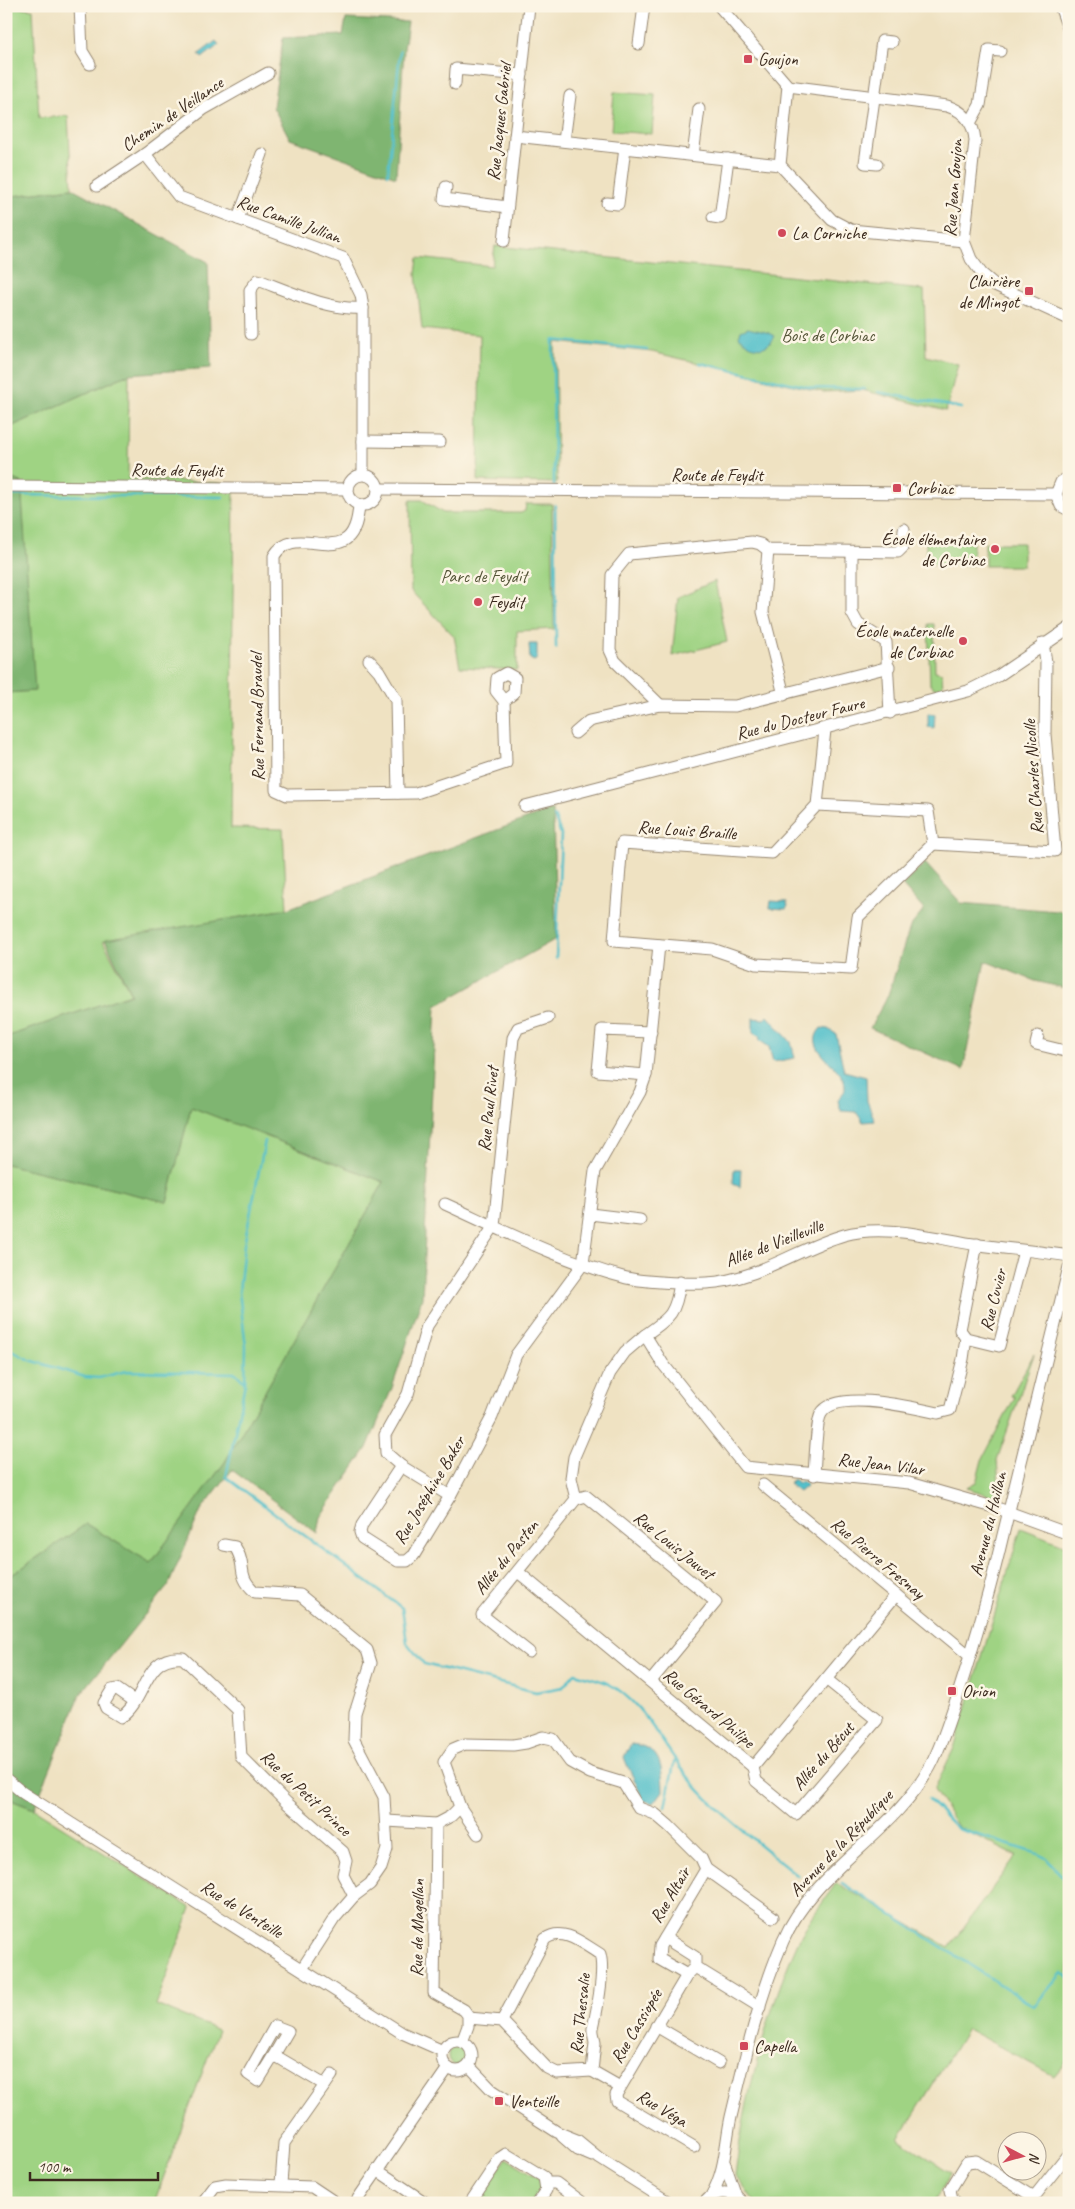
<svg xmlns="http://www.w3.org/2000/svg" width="1075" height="2209" font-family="Caveat,sans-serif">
	<rect width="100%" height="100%" fill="#fcf5e5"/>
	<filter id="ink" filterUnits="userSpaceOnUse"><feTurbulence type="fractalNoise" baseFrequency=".02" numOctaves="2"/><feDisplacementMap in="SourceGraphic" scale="10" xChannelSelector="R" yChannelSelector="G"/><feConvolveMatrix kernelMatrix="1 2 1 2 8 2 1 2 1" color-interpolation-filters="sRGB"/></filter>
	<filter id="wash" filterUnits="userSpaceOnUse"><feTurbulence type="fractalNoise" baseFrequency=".0096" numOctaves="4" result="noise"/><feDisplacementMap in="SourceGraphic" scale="20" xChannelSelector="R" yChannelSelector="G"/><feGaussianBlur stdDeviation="1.12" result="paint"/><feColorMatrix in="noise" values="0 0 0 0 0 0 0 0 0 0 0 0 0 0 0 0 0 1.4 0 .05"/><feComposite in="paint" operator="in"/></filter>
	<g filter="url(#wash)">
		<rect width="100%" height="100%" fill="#efe2c2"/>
		<g fill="#9fd383" stroke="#6d7e50">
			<path d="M6 6 33 9 39 118 68 116 72 188 6 197Z"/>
			<path d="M614 92 655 95 652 134 611 131Z"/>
			<path d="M495 246 924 290 926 356 958 364 946 411 862 390 823 392 652 352 555 342 557 483 478 481 480 335 422 329 416 274 418 258 492 266Z"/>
			<path d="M129 374 128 478 234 484 231 828 283 829 287 909 103 941 131 994 6 1037V693L34 691 21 482 6 477V429Z"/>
			<path d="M410 500H422L443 513H521L525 511 526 504H552L554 629 517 631V670L460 667 454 636 411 591Z"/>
			<path d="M926 542H973V565L926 564Z"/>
			<rect x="985" y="543" width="38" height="23"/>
			<path d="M715 581 727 642 672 656 678 597Z"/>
			<path d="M928 624H934L935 671 942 673 943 688 936 689 930 685Z"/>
			<path d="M191 1107 384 1182 225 1462 151 1563 86 1524 6 1579V1164L167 1202Z"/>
			<path d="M1034 1354 997 1460 1000 1499 967 1488 976 1483 982 1460 1015 1397 1011 1396Z"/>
			<path d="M1021 1528 1069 1547V2058L1054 2076 967 2029 899 2139 951 2173 933 2203H756L735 2176C744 2101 766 2014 797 1944 806 1923 823 1903 836 1883L949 1947 1016 1856 958 1827 934 1790 954 1748Z"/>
			<path d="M6 1798 34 1809 191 1908 156 2005 218 2030 154 2203H6Z"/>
			<circle cx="458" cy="2056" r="10"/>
			<path d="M507 2158 542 2180 543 2184 533 2203H473Z"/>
		</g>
		<g fill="#7fb571" stroke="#5d7048">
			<path d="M346 19 408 22 404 49 396 177 290 139 273 107 283 38 343 35Z"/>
			<path d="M72 188 208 262 211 368 129 374 6 429V197Z"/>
			<path d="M6 477 21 482 35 691 6 693Z"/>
			<path d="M553 809 556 939 436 1006 422 1298 392 1388 367 1448 320 1517 317 1533 232 1470 201 1510 168 1586 80 1695 34 1809 6 1798V1579L86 1524 151 1563 225 1462 384 1182 191 1107 167 1202 6 1164V1037L131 994 105 940 287 909Z"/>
			<path d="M925 863 961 903 1069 912V989L1035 981 985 961 963 1070 870 1028 888 995 910 927 924 910 902 885Z"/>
		</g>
		<g fill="#53c0ca" stroke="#477574">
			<path d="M216 41 219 45 202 58 199 54Z"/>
			<path d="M748 328C758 331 767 331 775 336 766 354 749 349 739 336L741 331Z"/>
			<path d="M529 644H537V659L534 661 530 659Z"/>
			<path d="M928 713 935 714 934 728 928 727Z"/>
			<path d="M771 901 786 902 788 906 786 909 770 908Z"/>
			<path d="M768 1016 791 1042 795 1058 773 1062 769 1047 759 1040 760 1037 753 1033V1018L764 1019Z"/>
			<path d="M821 1028 828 1029 836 1034 844 1071 866 1077 867 1101 875 1121 863 1122 856 1112 841 1111 838 1101C839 1095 845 1094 845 1088 847 1066 800 1051 821 1028Z"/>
			<path d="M734 1169H741L740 1187 733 1184Z"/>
			<path d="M793 1479 798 1483 802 1481 807 1485 799 1492 789 1484Z"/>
			<path d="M631 1744C661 1747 662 1765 663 1791L654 1803 642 1800C638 1783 629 1772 624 1757Z"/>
		</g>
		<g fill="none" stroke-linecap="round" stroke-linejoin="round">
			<g stroke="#53c0ca" stroke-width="2.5">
				<path d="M388 174 400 51"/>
				<path d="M700 363 813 388 865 389"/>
				<path d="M878 392 961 408"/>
				<path d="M554 486 553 340 647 350"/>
				<path d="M6 495 223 497"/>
				<path d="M555 505 556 648"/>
				<path d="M554 816 561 834 556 958"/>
				<path d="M6 1348 30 1360 85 1377 99 1378 126 1371 236 1373 245 1383 226 1477 402 1608 407 1643 424 1664 536 1692 563 1687 575 1673C586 1677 599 1679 609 1684 639 1700 655 1732 675 1759L665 1807"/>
				<path d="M245 1383 246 1346 239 1292 244 1245 265 1141"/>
				<path d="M676 1760C701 1801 760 1844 798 1876"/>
				<path d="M928 1799 958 1829 1038 1854 1046 1858 1069 1884"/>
				<path d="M842 1883 1034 2006 1062 1973 1069 1977"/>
			</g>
		</g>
	</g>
	<g filter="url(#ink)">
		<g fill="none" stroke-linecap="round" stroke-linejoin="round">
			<g stroke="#958670" stroke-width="13">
				<g id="minor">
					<path d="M80 6 82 51 90 64"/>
					<path d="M719 6 788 86 947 106C964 111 974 123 975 141L964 241 971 259 982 274 995 285 1069 319"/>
					<path d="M1060 6 1069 31"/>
					<path d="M639 44 644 6"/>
					<path d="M455 84 456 69 522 75"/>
					<path d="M788 86 780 165 832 220 851 230 964 241"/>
					<path d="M970 123 980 105 989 50 1000 51"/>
					<path d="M515 136 780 165"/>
					<path d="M564 141 570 96"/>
					<path d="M145 154 179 197 343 258 361 295 363 308V474"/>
					<path d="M693 155 699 109"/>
					<path d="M877 164 865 163 882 41 892 42"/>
					<path d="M97 186 145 154 204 109 268 73"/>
					<path d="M446 187 444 199 507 207"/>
					<path d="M607 203 618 204 625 148"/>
					<path d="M713 217 720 218 728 159"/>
					<path d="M238 219 262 154"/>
					<path d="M504 241 529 6"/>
					<path d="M251 334 250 290 258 280C288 291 331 311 363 308"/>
					<path d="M363 441 440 442"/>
					<circle cx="363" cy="490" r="15"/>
					<path d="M1069 477 1061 482 1056 494 1061 506 1069 510"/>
					<path d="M6 486 348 489"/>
					<path d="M378 489 1056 494"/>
					<path d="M359 505C354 579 296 517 274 556L276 790 287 795 416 793 506 763 504 701 496 691 497 678 506 673 515 678 514 693 504 701"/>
					<path d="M768 550 763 612 784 695"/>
					<path d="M852 552V613L858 624 886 642 890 713"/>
					<path d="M369 660 379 671 396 700 398 793"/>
					<path d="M660 705 615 661 610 650 612 575 629 554 752 542 760 544 768 550 898 552 903 547 904 529"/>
					<path d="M825 730 817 805 772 853 622 843 614 941 712 949 756 964 851 969 858 917 933 844"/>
					<path d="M575 733 589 721 660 705 735 706 889 667"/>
					<path d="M817 805 928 811 933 844 1055 851 1045 734 1046 662 1043 643"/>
					<path d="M525 806 968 691 998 676 1069 628"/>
					<path d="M548 1018 518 1028 513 1038 494 1226 427 1326 408 1394 385 1435 386 1453 401 1466 362 1525 360 1532 362 1538 398 1561H407L414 1555 450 1496 492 1417 516 1355 583 1264 595 1171 640 1092 646 1075 659 945"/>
					<path d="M1038 1036 1036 1044 1069 1052"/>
					<path d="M646 1075 598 1071 602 1030 651 1032"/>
					<path d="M445 1204C500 1229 565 1262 623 1277 640 1282 687 1284 706 1283 756 1281 798 1248 844 1235 886 1223 937 1239 979 1245 1009 1249 1039 1251 1069 1256"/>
					<path d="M590 1214 640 1220"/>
					<path d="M977 1244 960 1330 966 1338 999 1346 1024 1251"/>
					<path d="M680 1282C676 1313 671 1317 645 1335L663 1364 745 1467 909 1483 1000 1509 1069 1534"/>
					<path d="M401 1466 450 1496"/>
					<path d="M814 1475C815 1463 816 1422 821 1414 835 1388 914 1408 938 1413L950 1410 963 1359 966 1338"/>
					<path d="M763 1485 970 1656"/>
					<path d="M576 1499 586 1496 716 1602 651 1681"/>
					<path d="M576 1499 571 1478 574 1457 610 1373 625 1352 645 1335"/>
					<path d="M224 1545 235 1547C248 1566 235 1574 255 1592L300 1595 367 1650 371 1663 355 1713 354 1740 384 1797 387 1849 381 1868 370 1884 354 1896 334 1919 302 1969"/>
					<path d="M518 1572 753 1767 896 1595"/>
					<path d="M529 1652 482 1615 576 1499"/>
					<path d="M134 1701 117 1689 112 1690 104 1703 106 1708 121 1717C147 1700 143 1654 183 1658L238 1710 241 1757 287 1803 343 1852 346 1861 343 1875 354 1896"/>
					<path d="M753 1767 756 1781 796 1814 877 1720 826 1679"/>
					<path d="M6 1779 23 1793 402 2033 443 2051"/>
					<path d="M460 1807 478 1834"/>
					<path d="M387 1821 436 1824"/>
					<path d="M665 1938 695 1957V1967L760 2007"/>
					<path d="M695 1967 687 1975 659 1959 660 1946 706 1869"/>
					<path d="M687 1975 616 2095 617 2101 694 2147"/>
					<path d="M469 2018 502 2021 547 2068 557 2073 592 2071C593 2062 594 2052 595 2043 595 2038 592 2033 593 2028 597 2010 605 1971 600 1954 583 1944 563 1926 545 1939L502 2021"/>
					<path d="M656 2026 719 2063"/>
					<circle cx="457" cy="2056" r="15"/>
					<path d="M462 2042 468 2026V2015L464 2010 434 1993 436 1824 451 1816 460 1807 444 1762 453 1749 465 1744 513 1745 526 1743 543 1737 553 1739 570 1762 590 1773 623 1783 639 1808 655 1814 669 1826 701 1858 706 1869 773 1917"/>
					<path d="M274 2055 258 2081 248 2074 275 2026 288 2031 274 2055 325 2085"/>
					<path d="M469 2066 492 2090 557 2132 577 2140 599 2158 670 2203"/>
					<path d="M592 2071 620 2087"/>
					<path d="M562 2136 578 2150 592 2156"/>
					<path d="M725 2164 736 2196"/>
					<path d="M377 2170 426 2203"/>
					<path d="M547 2183H556L583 2203"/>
					<path d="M281 2184 284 2143 332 2075"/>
					<path d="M711 2196C726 2170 725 2144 731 2117 745 2058 759 1997 783 1941 814 1869 893 1835 930 1767 943 1743 950 1717 959 1691 975 1641 990 1591 1002 1539 1024 1449 1047 1358 1069 1267"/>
					<path d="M1034 2197 1069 2153"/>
					<path d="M202 2203 215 2186 226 2184 312 2187 336 2203"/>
					<path d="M355 2203 448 2068"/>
					<path d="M470 2203 500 2158 506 2154 544 2177 546 2190 537 2203"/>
					<path d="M704 2203C715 2190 732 2189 743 2203"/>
					<path d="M957 2203 952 2199 950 2190 967 2162 976 2161 1034 2197 1032 2203"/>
				</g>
			</g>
			<use href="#minor" stroke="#fff" stroke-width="11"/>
		</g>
	</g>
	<g fill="#d1495b" stroke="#fcf5e5" stroke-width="2">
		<rect x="743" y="54" width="10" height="10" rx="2.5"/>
		<circle cx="782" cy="233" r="5"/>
		<rect x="1024" y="286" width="10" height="10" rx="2.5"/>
		<rect x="892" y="483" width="10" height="10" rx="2.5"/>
		<circle cx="995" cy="549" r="5"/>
		<circle cx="478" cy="602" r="5"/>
		<circle cx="963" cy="641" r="5"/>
		<rect x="947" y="1686" width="10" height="10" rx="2.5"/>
		<rect x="739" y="2041" width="10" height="10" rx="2.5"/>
		<rect x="494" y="2096" width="10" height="10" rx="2.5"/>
	</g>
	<g text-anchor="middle" stroke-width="5" stroke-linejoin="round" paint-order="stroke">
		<g font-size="18" fill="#3b2a1e" stroke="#fcf5e5" text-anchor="start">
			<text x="758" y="65">Goujon</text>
			<text x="792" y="239">La Corniche</text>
			<text x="1019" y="287" text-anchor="end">Clairière<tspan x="1019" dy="21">de Mingot</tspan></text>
			<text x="907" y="494">Corbiac</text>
			<text x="985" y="545" text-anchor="end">École élémentaire<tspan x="985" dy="21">de Corbiac</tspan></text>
			<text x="488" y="608">Feydit</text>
			<text x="953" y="637" text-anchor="end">École maternelle<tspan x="953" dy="21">de Corbiac</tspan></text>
			<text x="962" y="1697">Orion</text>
			<text x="754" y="2052">Capella</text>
			<text x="509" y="2107">Venteille</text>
		</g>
		<g font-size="18" fill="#3b2a1e" stroke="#fcf5e5">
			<text transform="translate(172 114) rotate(-34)" y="6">Chemin de Veillance</text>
			<text transform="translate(499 122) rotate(-84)" y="6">Rue Jacques Gabriel</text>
			<text transform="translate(953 188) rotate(-86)" y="6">Rue Jean Goujon</text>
			<text transform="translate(289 219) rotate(20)" y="6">Rue Camille Jullian</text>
			<text transform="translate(177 470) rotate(1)" y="6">Route de Feydit</text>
			<text x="717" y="481">Route de Feydit</text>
			<text transform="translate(257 717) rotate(-91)" y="6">Rue Fernand Braudel</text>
			<text transform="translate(800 718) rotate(-14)" y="6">Rue du Docteur Faure</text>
			<text transform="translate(1033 777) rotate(-94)" y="6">Rue Charles Nicolle</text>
			<text transform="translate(687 830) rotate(4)" y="6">Rue Louis Braille</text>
			<text transform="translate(488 1109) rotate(-84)" y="6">Rue Paul Rivet</text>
			<text transform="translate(774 1243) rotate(-21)" y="6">Allée de Vieilleville</text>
			<text transform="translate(993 1300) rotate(-76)" y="6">Rue Cuvier</text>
			<text transform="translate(881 1464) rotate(7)" y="6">Rue Jean Vilar</text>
			<text transform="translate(429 1490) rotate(-59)" y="6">Rue Joséphine Baker</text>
			<text transform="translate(988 1524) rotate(-76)" y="6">Avenue du Haillan</text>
			<text transform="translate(674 1545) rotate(39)" y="6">Rue Louis Jouvet</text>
			<text transform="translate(506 1557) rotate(-51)" y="6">Allée du Pasten</text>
			<text transform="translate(878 1558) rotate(40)" y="6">Rue Pierre Fresnay</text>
			<text transform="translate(709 1708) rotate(40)" y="6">Rue Gérard Philipe</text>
			<text transform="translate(823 1756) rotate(-49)" y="6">Allée du Bécut</text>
			<text transform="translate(306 1793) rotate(43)" y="6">Rue du Petit Prince</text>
			<text transform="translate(841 1843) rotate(-46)" y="6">Avenue de la République</text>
			<text transform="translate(670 1895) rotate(-59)" y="6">Rue Altaïr</text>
			<text transform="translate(242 1909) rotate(32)" y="6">Rue de Venteille</text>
			<text transform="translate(417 1928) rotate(-89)" y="6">Rue de Magellan</text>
			<text transform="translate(580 2014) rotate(-84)" y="6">Rue Thessalie</text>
			<text transform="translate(636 2026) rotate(-59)" y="6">Rue Cassiopée</text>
			<text transform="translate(662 2108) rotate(31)" y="6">Rue Véga</text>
		</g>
		<g font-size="18" fill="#545437" stroke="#fcf5e5">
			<text x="828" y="341">Bois de Corbiac</text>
			<text x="484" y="582">Parc de Feydit</text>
		</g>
	</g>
	<rect width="1075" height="2209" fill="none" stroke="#fcf5e5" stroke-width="25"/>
	<g transform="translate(1022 2156) rotate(96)"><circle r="24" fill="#fcf5e5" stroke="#afa495"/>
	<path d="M0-4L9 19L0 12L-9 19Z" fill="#d1495b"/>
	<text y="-8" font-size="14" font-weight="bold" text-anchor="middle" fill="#3b2a1e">N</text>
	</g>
	<path d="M30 2172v8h128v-8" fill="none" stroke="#3b2a1e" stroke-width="2.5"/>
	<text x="38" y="2172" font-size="15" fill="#3b2a1e" stroke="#fcf5e5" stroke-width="4" paint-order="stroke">100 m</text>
</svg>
